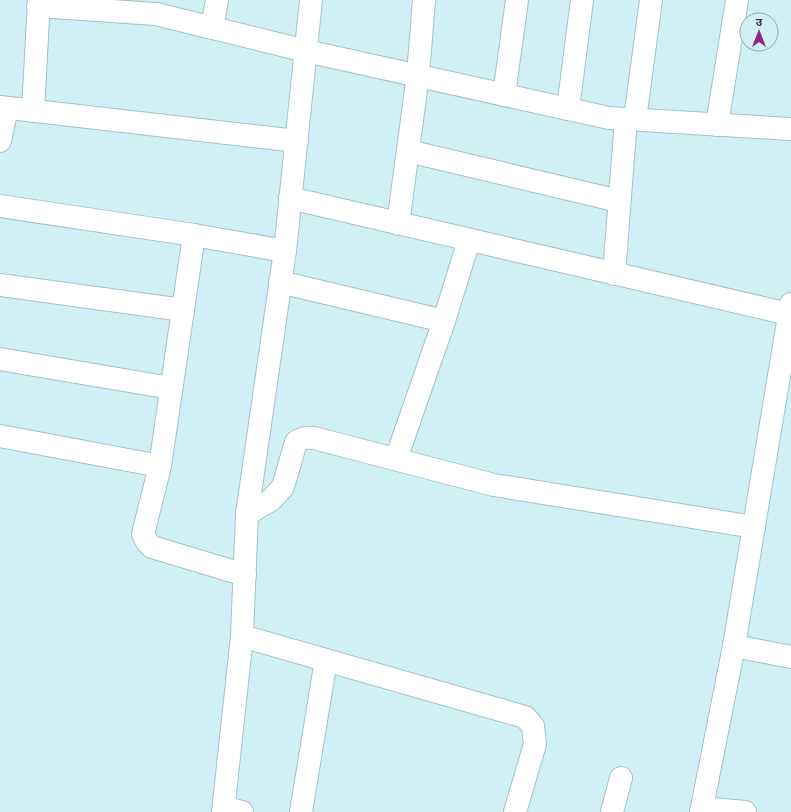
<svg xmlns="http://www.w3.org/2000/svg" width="791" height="812" font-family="Inter,'Noto Sans Devanagari',sans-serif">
	<rect width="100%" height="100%" fill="#d0f0f6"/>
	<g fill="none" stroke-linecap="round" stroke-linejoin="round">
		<g stroke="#a3c2c8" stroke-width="24">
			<g id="minor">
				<path d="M38 6 156 14 306 51 609 118 791 129"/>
				<path d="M212 27 217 0"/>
				<path d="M504 95 517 0"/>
				<path d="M0 107 297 141"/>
				<path d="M568 109 582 0"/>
				<path d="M33 111 39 0"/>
				<path d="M635 119 651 0"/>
				<path d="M717 125 737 0"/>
				<path d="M0 141 7 108"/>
				<path d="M408 151 619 201"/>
				<path d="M290 198 789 314"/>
				<path d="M0 206 194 235 160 466 0 436"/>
				<path d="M398 224 418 75 424 0"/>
				<path d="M194 235 285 251"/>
				<path d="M614 274 626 119"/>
				<path d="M280 282 444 321"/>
				<path d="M0 285 183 310"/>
				<path d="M0 359 171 388"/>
				<path d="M396 459 444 321 469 240"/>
				<path d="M160 466 143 534 147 542 152 547 245 575"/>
				<path d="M247 514 271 500 283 487 296 442C302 438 306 437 314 438L494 485 754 527"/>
				<path d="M242 636 525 717 533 726 535 744 515 812"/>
				<path d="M734 646 791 657"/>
				<path d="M224 807 242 812"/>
				<path d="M702 808 745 812"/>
				<path d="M223 812 242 636 247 514 285 251 311 0"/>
				<path d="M301 812 326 660"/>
				<path d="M612 812 621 778"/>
				<path d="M701 812 734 646 791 304"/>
			</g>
		</g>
		<use href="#minor" stroke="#fff" stroke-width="22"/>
	</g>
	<g transform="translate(759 32)"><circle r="19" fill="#d0f0f6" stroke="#90a8ad"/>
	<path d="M0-3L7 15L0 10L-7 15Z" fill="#902385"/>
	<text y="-6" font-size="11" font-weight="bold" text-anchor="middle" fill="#303d40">उ</text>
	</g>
</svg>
